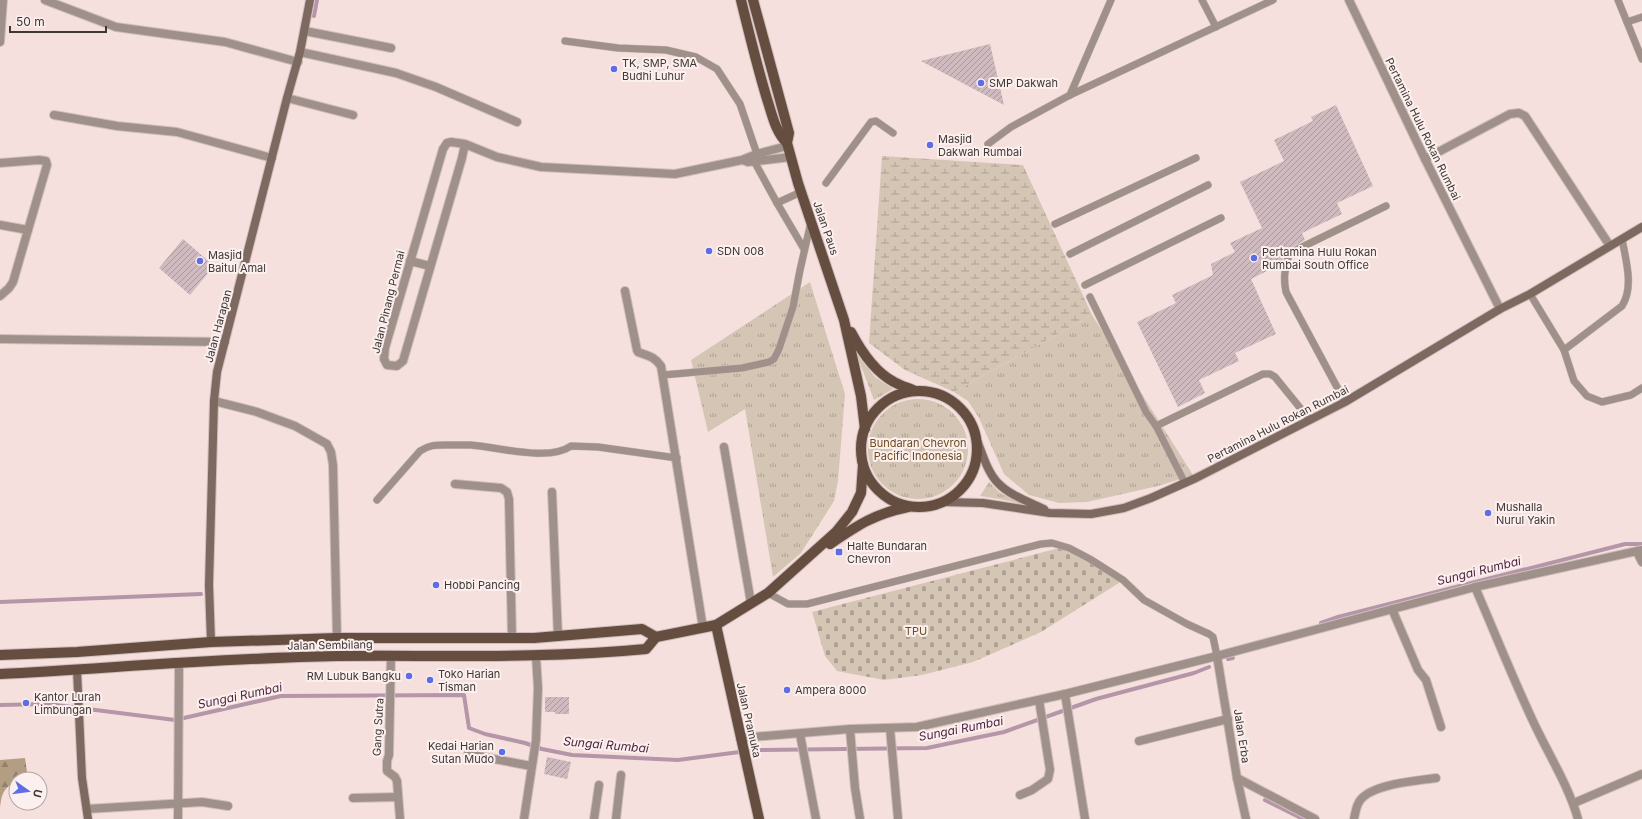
<svg xmlns="http://www.w3.org/2000/svg" width="1642" height="819" font-family="Inter,sans-serif">
	<defs>
		<pattern id="grass-tufts" width="24" height="20" patternUnits="userSpaceOnUse"><rect width="24" height="20" fill="#d5c5b4"/><path d="M3 7l-1-3M5 7V3M7 7l1-3M15 17l-1-3M17 17v-4M19 17l1-3" fill="none" stroke="#aea193"/></pattern>
		<pattern id="forest-firs" width="22" height="20" patternUnits="userSpaceOnUse"><rect width="22" height="20" fill="#b39d83"/><path d="M5 1l3.5 6h-7zM16 11l3.5 6h-7z" fill="#93816c"/></pattern>
		<pattern id="wetland-marsh" width="20" height="14" patternUnits="userSpaceOnUse"><rect width="20" height="14" fill="#d5c5b4"/><path d="M1 5h8M5 5V1M11 12h8M15 12V8" fill="none" stroke="#aea193"/></pattern>
		<pattern id="cemetery-stones" width="16" height="16" patternUnits="userSpaceOnUse"><rect width="16" height="16" fill="#d5c5b4"/><path d="M2 7V4a2 2 0 0 1 4 0v3zM10 15v-3a2 2 0 0 1 4 0v3z" fill="#aea193"/></pattern>
		<pattern id="building-hatch" width="6" height="6" patternUnits="userSpaceOnUse"><rect width="6" height="6" fill="#cfbbbf"/><path d="M-1 1l2-2M0 6l6-6M5 7l2-2" fill="none" stroke="#a9999c"/></pattern>
	</defs>
	<rect width="100%" height="100%" fill="#f5e0de"/>
	<g fill="url(#grass-tufts)">
		<path d="M810 282 845 394 838 481 834 501 801 553 773 577 745 409 708 432 691 360Z"/>
		<path d="M1092 315 1193 475 1158 486 1087 502 1059 503 1029 495 1004 474 979 418 968 401 954 392Z"/>
		<path d="M856 353 875 377 893 389 874 400Z"/>
		<circle cx="918" cy="449" r="50"/>
		<path d="M989 482 1000 493 1022 504 1000 499 980 496Z"/>
	</g>
	<path fill="url(#forest-firs)" d="M25 758 28 779H16V783C3 786 1 797 0 809V760Z"/>
	<path fill="url(#wetland-marsh)" d="M882 156 1023 165 1092 315 954 392 905 370 869 343Z"/>
	<path fill="url(#cemetery-stones)" d="M1063 547 1122 581 1041 632 973 662 922 675 884 680 837 671 825 656 812 612Z"/>
	<g fill="none" stroke-linecap="round" stroke-linejoin="round">
		<g stroke="#b596a9" stroke-width="4">
			<path d="M314 16 317 0"/>
			<path d="M0 602 201 594"/>
			<path d="M1321 623 1338 617 1625 544H1642"/>
			<path d="M1228 659 1233 658"/>
			<path d="M0 705 48 704 175 720 281 696 464 695 469 728 485 734 525 743 542 749 572 755 678 760 755 750 927 748 1004 732 1096 699 1194 673 1209 667"/>
			<path d="M1265 800 1303 819"/>
		</g>
	</g>
	<g fill="url(#building-hatch)">
		<path d="M990 44 1004 105 921 61Z"/>
		<path d="M1336 105 1373 186 1337 203 1342 214 1302 233 1305 240 1282 253 1283 257 1281 264 1251 279 1276 334 1235 353 1239 361 1199 380 1205 393 1178 407 1137 322 1176 303 1172 295 1213 275 1211 264 1235 252 1230 243 1262 228 1240 182 1284 161 1274 140 1313 121 1311 117Z"/>
		<path d="M183 239 214 266 190 295 159 268Z"/>
		<path d="M545 697H569V714H555V712H545Z"/>
		<path d="M547 757 571 762 567 779 544 774Z"/>
	</g>
	<g fill="none" stroke-linecap="round" stroke-linejoin="round">
		<g stroke="#d1bebc" stroke-width="8">
			<g id="lane">
				<path d="M1202 0 1216 27"/>
				<path d="M1618 0 1642 59"/>
				<path d="M1627 22 1642 17"/>
				<path d="M565 41 618 48 666 50 696 57 717 69 740 104 757 154"/>
				<path d="M1070 95 1111 0"/>
				<path d="M988 144 1011 127 1070 95 1273 0"/>
				<path d="M754 161 777 203 801 192"/>
				<path d="M826 183 871 122 876 121 893 133"/>
				<path d="M777 203 804 249"/>
				<path d="M1055 224 1196 158"/>
				<path d="M1070 254 1208 185"/>
				<path d="M1085 285 1221 218"/>
				<path d="M1530 294 1564 350 1574 381 1587 396 1602 402 1631 395 1642 388"/>
				<path d="M1090 297 1146 412 1156 426 1263 374H1270L1275 377 1310 420"/>
				<path d="M1564 350 1622 306C1634 287 1626 261 1622 239"/>
				<path d="M663 375 742 368 769 362 774 359 779 349 793 307 800 270 811 222"/>
				<path d="M1345 402 1286 292C1283 277 1285 269 1289 254L1296 250 1386 206"/>
				<path d="M1156 426 1185 483"/>
				<path d="M377 500 420 451C431 444 437 445 450 445 457 445 464 445 471 445 497 447 549 462 571 446L598 447 677 458"/>
				<path d="M768 593 788 604H807L1041 544 1052 543 1069 548 1090 559 1123 580 1144 600 1187 624 1209 634 1213 637 1217 656"/>
			</g>
		</g>
		<g stroke="#d1bebc" stroke-width="10">
			<g id="street">
				<path d="M45 0 116 27 225 42 298 62"/>
				<path d="M1349 0 1425 159 1500 309"/>
				<path d="M305 31 391 48"/>
				<path d="M0 42 3 0"/>
				<path d="M300 52 396 73 436 87 517 122"/>
				<path d="M287 98 353 115"/>
				<path d="M54 115 117 126 177 132 272 158"/>
				<path d="M465 144 462 158 403 361 397 366 387 365 384 359 385 348 443 149 447 143 451 142 465 144 497 157 541 167 675 174 742 160 757 154 787 146"/>
				<path d="M1425 159 1510 114 1519 113 1525 116 1610 246"/>
				<path d="M743 160 748 162 791 157"/>
				<path d="M0 163 39 160 46 161 47 165 28 230 0 225"/>
				<path d="M410 261 430 266"/>
				<path d="M625 291 637 350 638 352C648 356 654 356 661 366L703 628"/>
				<path d="M0 296 9 288 13 282 28 230"/>
				<path d="M0 339 225 342"/>
				<path d="M214 401 257 412 295 426 327 444 331 452 333 465 337 638"/>
				<path d="M724 447 751 603"/>
				<path d="M455 484 501 488 507 492 509 499 512 638"/>
				<path d="M552 492 558 637"/>
				<path d="M1637 552 1642 562"/>
				<path d="M1475 587C1494 631 1512 676 1532 719 1547 752 1568 784 1578 819"/>
				<path d="M1392 609 1418 670 1426 680 1441 727"/>
				<path d="M391 656 389 755 387 761V771L395 777 397 781 400 819"/>
				<path d="M1217 656 1237 778 1246 819"/>
				<path d="M1065 694 1085 819"/>
				<path d="M890 728 898 819"/>
				<path d="M850 729 855 788 860 819"/>
				<path d="M800 734 816 819"/>
				<path d="M740 738 850 729 917 727 1065 694 1217 656 1475 587 1642 550"/>
				<path d="M1139 741 1228 719"/>
				<path d="M468 754 531 766"/>
				<path d="M1237 778 1315 819"/>
				<path d="M1020 795 1032 790 1048 779 1050 770 1039 700"/>
				<path d="M353 798 398 797"/>
				<path d="M1574 803 1642 774"/>
				<path d="M87 809 202 802 228 806"/>
				<path d="M178 819 179 663"/>
				<path d="M524 819 536 740 538 688 536 656"/>
				<path d="M594 819 599 785"/>
				<path d="M616 819 621 775"/>
				<path d="M1354 819C1355 814 1356 808 1358 804 1366 784 1416 781 1436 778"/>
			</g>
		</g>
		<g stroke="#d1bebc" stroke-width="10">
			<g id="secondary">
				<path d="M976 438C982 452 987 472 998 483 1009 495 1029 502 1044 509"/>
				<path d="M943 502 983 503 1050 513 1091 514 1124 508 1151 498 1196 478 1345 402 1500 309 1530 294 1642 227"/>
				<path d="M211 642 209 585 214 401 217 372 287 98 300 52 310 0"/>
				<path d="M77 670 82 778 88 819"/>
			</g>
		</g>
		<g stroke="#d1bebc" stroke-width="12">
			<g id="primary">
				<path d="M741 0C749 33 757 66 767 99 772 114 775 131 787 143"/>
				<path d="M753 0 789 133 787 143 798 183 844 320 861 396 865 429"/>
				<path d="M851 332C861 351 875 372 894 382 901 386 909 388 915 391"/>
				<circle cx="919" cy="449" r="58"/>
				<path d="M830 544C858 525 874 514 908 507"/>
				<path d="M716 625 759 819"/>
				<path d="M0 655 77 652 211 642 337 638H534L642 629 656 637"/>
				<path d="M0 674C112 668 225 658 337 656 440 655 543 659 646 649L656 637 716 625 768 593 836 532 852 512 861 493 863 465"/>
			</g>
		</g>
		<use href="#lane" stroke="#9f918a" stroke-width="7"/>
		<use href="#street" stroke="#9f918a" stroke-width="8"/>
		<use href="#secondary" stroke="#7d695f" stroke-width="8"/>
		<use href="#primary" stroke="#654d40" stroke-width="10"/>
	</g>
	<g fill="#5e6de5" stroke="#fcf0ee" stroke-width="1.5">
		<circle cx="614" cy="69" r="4"/>
		<circle cx="981" cy="83" r="4"/>
		<circle cx="930" cy="145" r="4"/>
		<circle cx="709" cy="251" r="4"/>
		<circle cx="1254" cy="258" r="4"/>
		<circle cx="200" cy="261" r="4"/>
		<circle cx="1488" cy="513" r="4"/>
		<rect x="835" y="548" width="8" height="8" rx="2"/>
		<circle cx="436" cy="585" r="4"/>
		<circle cx="409" cy="676" r="4"/>
		<circle cx="430" cy="680" r="4"/>
		<circle cx="787" cy="690" r="4"/>
		<circle cx="26" cy="703" r="4"/>
		<circle cx="502" cy="752" r="4"/>
	</g>
	<g text-anchor="middle" stroke-width="4" stroke-linejoin="round" paint-order="stroke">
		<g font-size="11" fill="#3f3736" stroke="#fcf0ee" text-anchor="start">
			<text x="622" y="67">TK, SMP, SMA<tspan x="622" dy="13">Budhi Luhur</tspan></text>
			<text x="989" y="87">SMP Dakwah</text>
			<text x="938" y="143">Masjid<tspan x="938" dy="13">Dakwah Rumbai</tspan></text>
			<text x="717" y="255">SDN 008</text>
			<text x="1262" y="256">Pertamina Hulu Rokan<tspan x="1262" dy="13">Rumbai South Office</tspan></text>
			<text x="208" y="259">Masjid<tspan x="208" dy="13">Baitul Amal</tspan></text>
			<text x="1496" y="511">Mushalla<tspan x="1496" dy="13">Nurul Yakin</tspan></text>
			<text x="847" y="550">Halte Bundaran<tspan x="847" dy="13">Chevron</tspan></text>
			<text x="444" y="589">Hobbi Pancing</text>
			<text x="438" y="678">Toko Harian<tspan x="438" dy="13">Tisman</tspan></text>
			<text x="401" y="680" text-anchor="end">RM Lubuk Bangku</text>
			<text x="795" y="694">Ampera 8000</text>
			<text x="34" y="701">Kantor Lurah<tspan x="34" dy="13">Limbungan</tspan></text>
			<text x="494" y="750" text-anchor="end">Kedai Harian<tspan x="494" dy="13">Sutan Mudo</tspan></text>
		</g>
		<g font-size="11" fill="#3f3736" stroke="#fcf0ee">
			<text transform="translate(1423 129) rotate(64)" y="4">Pertamina Hulu Rokan Rumbai</text>
			<text transform="translate(826 228) rotate(71)" y="4">Jalan Paus</text>
			<text transform="translate(388 302) rotate(-76)" y="4">Jalan Pinang Permai</text>
			<text transform="translate(218 326) rotate(-75)" y="4">Jalan Harapan</text>
			<text transform="translate(1278 424) rotate(-27)" y="4">Pertamina Hulu Rokan Rumbai</text>
			<text transform="translate(330 645) rotate(-1)" y="4">Jalan Sembilang</text>
			<text transform="translate(749 720) rotate(77)" y="4">Jalan Pramuka</text>
			<text transform="translate(378 727) rotate(-87)" y="4">Gang Sutra</text>
			<text transform="translate(1242 736) rotate(81)" y="4">Jalan Erba</text>
		</g>
		<g font-size="11" fill="#6d4b1f" stroke="#fcf0ee">
			<text x="918" y="447">Bundaran Chevron<tspan x="918" dy="13">Pacific Indonesia</tspan></text>
			<text x="916" y="635">TPU</text>
		</g>
		<g font-size="12" font-style="italic" fill="#4e2441" stroke="#fcf0ee">
			<text transform="translate(1479 571) rotate(-14)" y="4">Sungai Rumbai</text>
			<text transform="translate(240 696) rotate(-12)" y="4">Sungai Rumbai</text>
			<text transform="translate(961 729) rotate(-11)" y="4">Sungai Rumbai</text>
			<text transform="translate(606 745) rotate(5)" y="4">Sungai Rumbai</text>
		</g>
	</g>
	<g transform="translate(28 791) rotate(104)"><circle r="19" fill="#fcf0ee" stroke="#b0a6a4"/>
	<path d="M0-3L7 15L0 10L-7 15Z" fill="#5e6de5"/>
	<text y="-6" font-size="11" font-weight="bold" text-anchor="middle" fill="#3f3736">U</text>
	</g>
	<path d="M10 26v6h96v-6" fill="none" stroke="#3f3736" stroke-width="2"/>
	<text x="16" y="26" font-size="12" fill="#3f3736" stroke="#fcf0ee" stroke-width="3" paint-order="stroke">50 m</text>
</svg>
